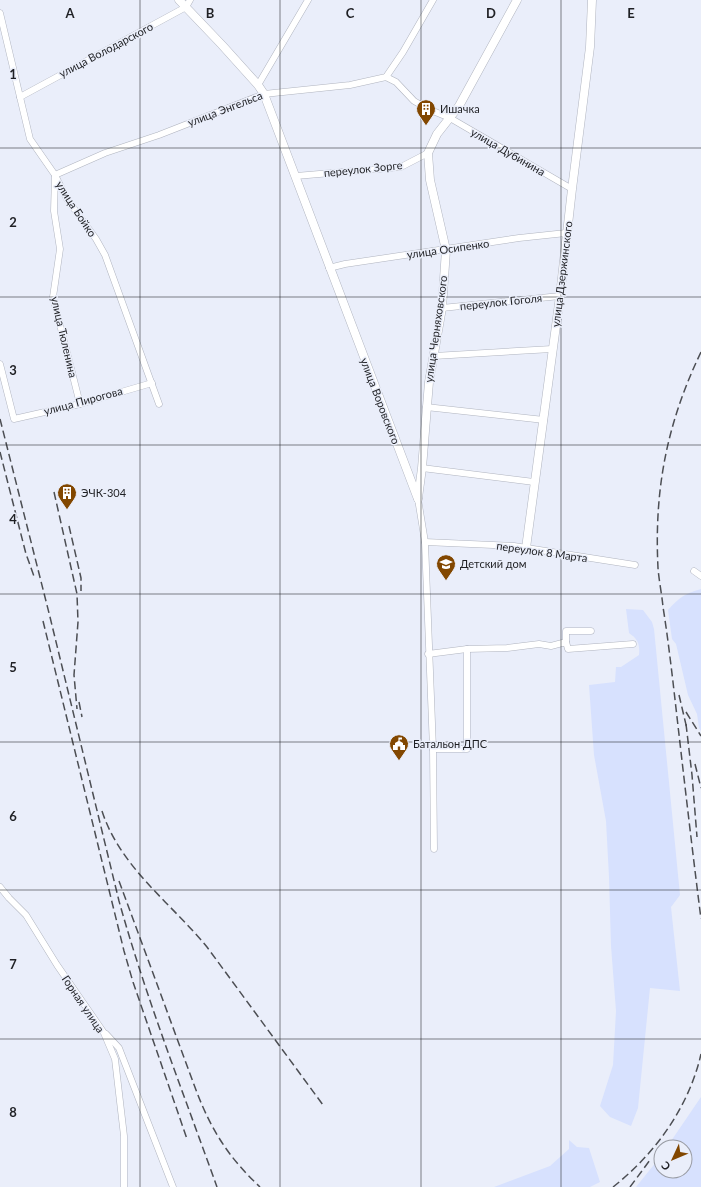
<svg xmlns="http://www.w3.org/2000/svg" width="701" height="1187" font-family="Lato,sans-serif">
	<rect width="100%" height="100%" fill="#eaeefa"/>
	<g fill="#d7e1fe">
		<path d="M701 589V731L699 728 697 714 688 695 676 644 672 639 668 610C680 597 684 594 701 589Z"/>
		<path d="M626 609 643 610 652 622 654 629 680 895 671 907 680 991 650 988 638 1108 631 1126 610 1117 600 1106 613 1065 616 1011 611 946 609 877 606 821 594 755 589 685 615 682 616 667H621L639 655C640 644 638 639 629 633Z"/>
		<path d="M701 1097V1187H636L661 1156V1171H685V1147H667Z"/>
		<path d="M569 1140 577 1147 589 1148 600 1182 590 1187H494L550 1166 569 1149Z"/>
	</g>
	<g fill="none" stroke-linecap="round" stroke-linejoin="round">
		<g stroke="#b0b4bf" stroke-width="7">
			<g id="street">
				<path d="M0 13 30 139 55 175 67 199 96 239 105 255 159 404"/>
				<path d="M386 77 396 82 414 101 428 109 450 118 572 189"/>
				<path d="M258 85 308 0"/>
				<path d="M20 97 186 7 190 0"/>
				<path d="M296 176 401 167 428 153"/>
				<path d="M329 268 345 264 519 238 566 233"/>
				<path d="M442 308 560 296"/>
				<path d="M434 356 552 349"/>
				<path d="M0 364 14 419 80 404 152 383"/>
				<path d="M80 404 53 297 60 249 54 211 55 175 105 153 159 135 264 94 350 85 386 77 403 52 433 0"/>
				<path d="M426 407 544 420"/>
				<path d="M422 468 534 482"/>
				<path d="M418 499 425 542 433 749 434 849"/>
				<path d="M425 542 514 546 635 565"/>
				<path d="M694 571 701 576"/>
				<path d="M566 642V631H591"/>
				<path d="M428 654 467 649 507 648 539 644 551 646 566 642 568 649 633 644"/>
				<path d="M433 749H467V649"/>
				<path d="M0 887 9 898 26 915 57 965 104 1033 115 1059 124 1136V1187"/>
				<path d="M106 1034 119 1048 173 1187"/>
			</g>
		</g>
		<g stroke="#b0b4bf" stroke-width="9">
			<g id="secondary">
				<path d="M179 0 222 45 258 85 264 94 418 499"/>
				<path d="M418 498 422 468 429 382 442 308 446 250 430 180 428 153 437 134 459 106 517 0"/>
				<path d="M526 548 560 296 572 189 590 47 592 0"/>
			</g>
		</g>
		<use href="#street" stroke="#fff" stroke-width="6"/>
		<use href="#secondary" stroke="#fff" stroke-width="8"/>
		<g stroke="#4c4e53" stroke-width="1.5" stroke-dasharray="8 4" stroke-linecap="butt">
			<path d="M701 352C667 423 654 489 658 568 659 581 662 595 663 607 667 632 670 657 673 682 682 761 691 840 701 919"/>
			<path d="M0 419 50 617 119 901C146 998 183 1092 217 1187"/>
			<path d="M0 452 26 554 35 579"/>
			<path d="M54 492 77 594 78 622 74 675 77 709"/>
			<path d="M69 526 81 578V591"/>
			<path d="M43 621 124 951 133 982 187 1139"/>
			<path d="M679 695 687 729"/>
			<path d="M79 702 82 717"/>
			<path d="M686 712 701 736"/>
			<path d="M686 724 692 775 697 837"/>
			<path d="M695 764 701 788"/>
			<path d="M102 811C120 867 171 903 207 947L323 1105"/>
			<path d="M119 881 196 1090C211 1130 229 1158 260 1187"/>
			<path d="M613 1187C655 1154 689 1107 701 1054"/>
			<path d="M630 1187 650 1160"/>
		</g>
	</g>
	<path fill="none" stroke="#1f2024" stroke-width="1" stroke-opacity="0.55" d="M140 0V1187M280 0V1187M421 0V1187M561 0V1187M0 148H701M0 297H701M0 445H701M0 594H701M0 742H701M0 890H701M0 1039H701"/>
	<defs>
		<g id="building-pin" transform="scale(1)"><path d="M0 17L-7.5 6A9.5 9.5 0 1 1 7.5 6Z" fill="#824700" stroke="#eaeefa"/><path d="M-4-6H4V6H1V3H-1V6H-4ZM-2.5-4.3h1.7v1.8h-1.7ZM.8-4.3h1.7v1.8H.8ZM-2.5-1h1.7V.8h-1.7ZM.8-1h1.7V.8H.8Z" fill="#fff"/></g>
		<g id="school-pin" transform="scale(1)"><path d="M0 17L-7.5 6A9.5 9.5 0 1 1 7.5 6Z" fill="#824700" stroke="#eaeefa"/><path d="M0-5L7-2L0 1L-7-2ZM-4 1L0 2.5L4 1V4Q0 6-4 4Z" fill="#fff"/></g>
		<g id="civic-pin" transform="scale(1)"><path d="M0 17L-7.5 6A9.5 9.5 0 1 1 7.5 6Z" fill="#824700" stroke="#eaeefa"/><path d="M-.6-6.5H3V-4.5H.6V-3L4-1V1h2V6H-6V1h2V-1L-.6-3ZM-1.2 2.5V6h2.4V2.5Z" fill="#fff"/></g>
	</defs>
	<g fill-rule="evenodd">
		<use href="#building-pin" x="426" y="109"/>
		<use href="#building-pin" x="67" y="493"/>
		<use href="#school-pin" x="446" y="564"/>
		<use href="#civic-pin" x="399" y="744"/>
	</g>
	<g text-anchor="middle" stroke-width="3" stroke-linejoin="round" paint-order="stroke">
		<g font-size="11" fill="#1f2024" stroke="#eaeefa">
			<text transform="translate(106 50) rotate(-28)" y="4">улица Володарского</text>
			<text transform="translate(225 109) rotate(-21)" y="4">улица Энгельса</text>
			<text transform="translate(508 152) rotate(30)" y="4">улица Дубинина</text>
			<text transform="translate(363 169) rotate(-6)" y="4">переулок Зорге</text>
			<text transform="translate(76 209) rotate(57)" y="4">улица Бойко</text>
			<text transform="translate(448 249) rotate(-8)" y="4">улица Осипенко</text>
			<text transform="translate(562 274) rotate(-83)" y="4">улица Дзержинского</text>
			<text transform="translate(501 302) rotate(-6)" y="4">переулок Гоголя</text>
			<text transform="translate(436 329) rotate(-82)" y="4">улица Черняховского</text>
			<text transform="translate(64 337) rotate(77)" y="4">улица Тюленина</text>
			<text transform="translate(83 401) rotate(-15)" y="4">улица Пирогова</text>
			<text transform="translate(380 401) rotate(69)" y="4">улица Воровского</text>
			<text transform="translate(542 552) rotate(8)" y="4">переулок 8 Марта</text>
			<text transform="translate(83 1004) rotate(56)" y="4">Горная улица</text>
		</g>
		<g font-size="11" fill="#1f2024" stroke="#eaeefa" text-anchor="start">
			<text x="440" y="113">Ишачка</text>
			<text x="81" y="497">ЭЧК-304</text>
			<text x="460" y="568">Детский дом</text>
			<text x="413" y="748">Батальон ДПС</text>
		</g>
	</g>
	<g font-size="13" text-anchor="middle" font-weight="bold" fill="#1f2024" stroke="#eaeefa" stroke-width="3" stroke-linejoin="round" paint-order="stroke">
		<text x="70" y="18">A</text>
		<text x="210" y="18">B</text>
		<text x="350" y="18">C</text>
		<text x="491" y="18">D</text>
		<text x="631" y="18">E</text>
		<text x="13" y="79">1</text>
		<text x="13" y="227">2</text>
		<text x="13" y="375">3</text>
		<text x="13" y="524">4</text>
		<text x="13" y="672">5</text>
		<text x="13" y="821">6</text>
		<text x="13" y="969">7</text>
		<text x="13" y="1117">8</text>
	</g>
	<g transform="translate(673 1159) rotate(226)"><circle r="19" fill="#eaeefa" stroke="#999ca4"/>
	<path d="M0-3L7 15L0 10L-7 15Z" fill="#824700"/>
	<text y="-6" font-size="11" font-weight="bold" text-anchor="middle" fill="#1f2024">С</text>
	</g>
</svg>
